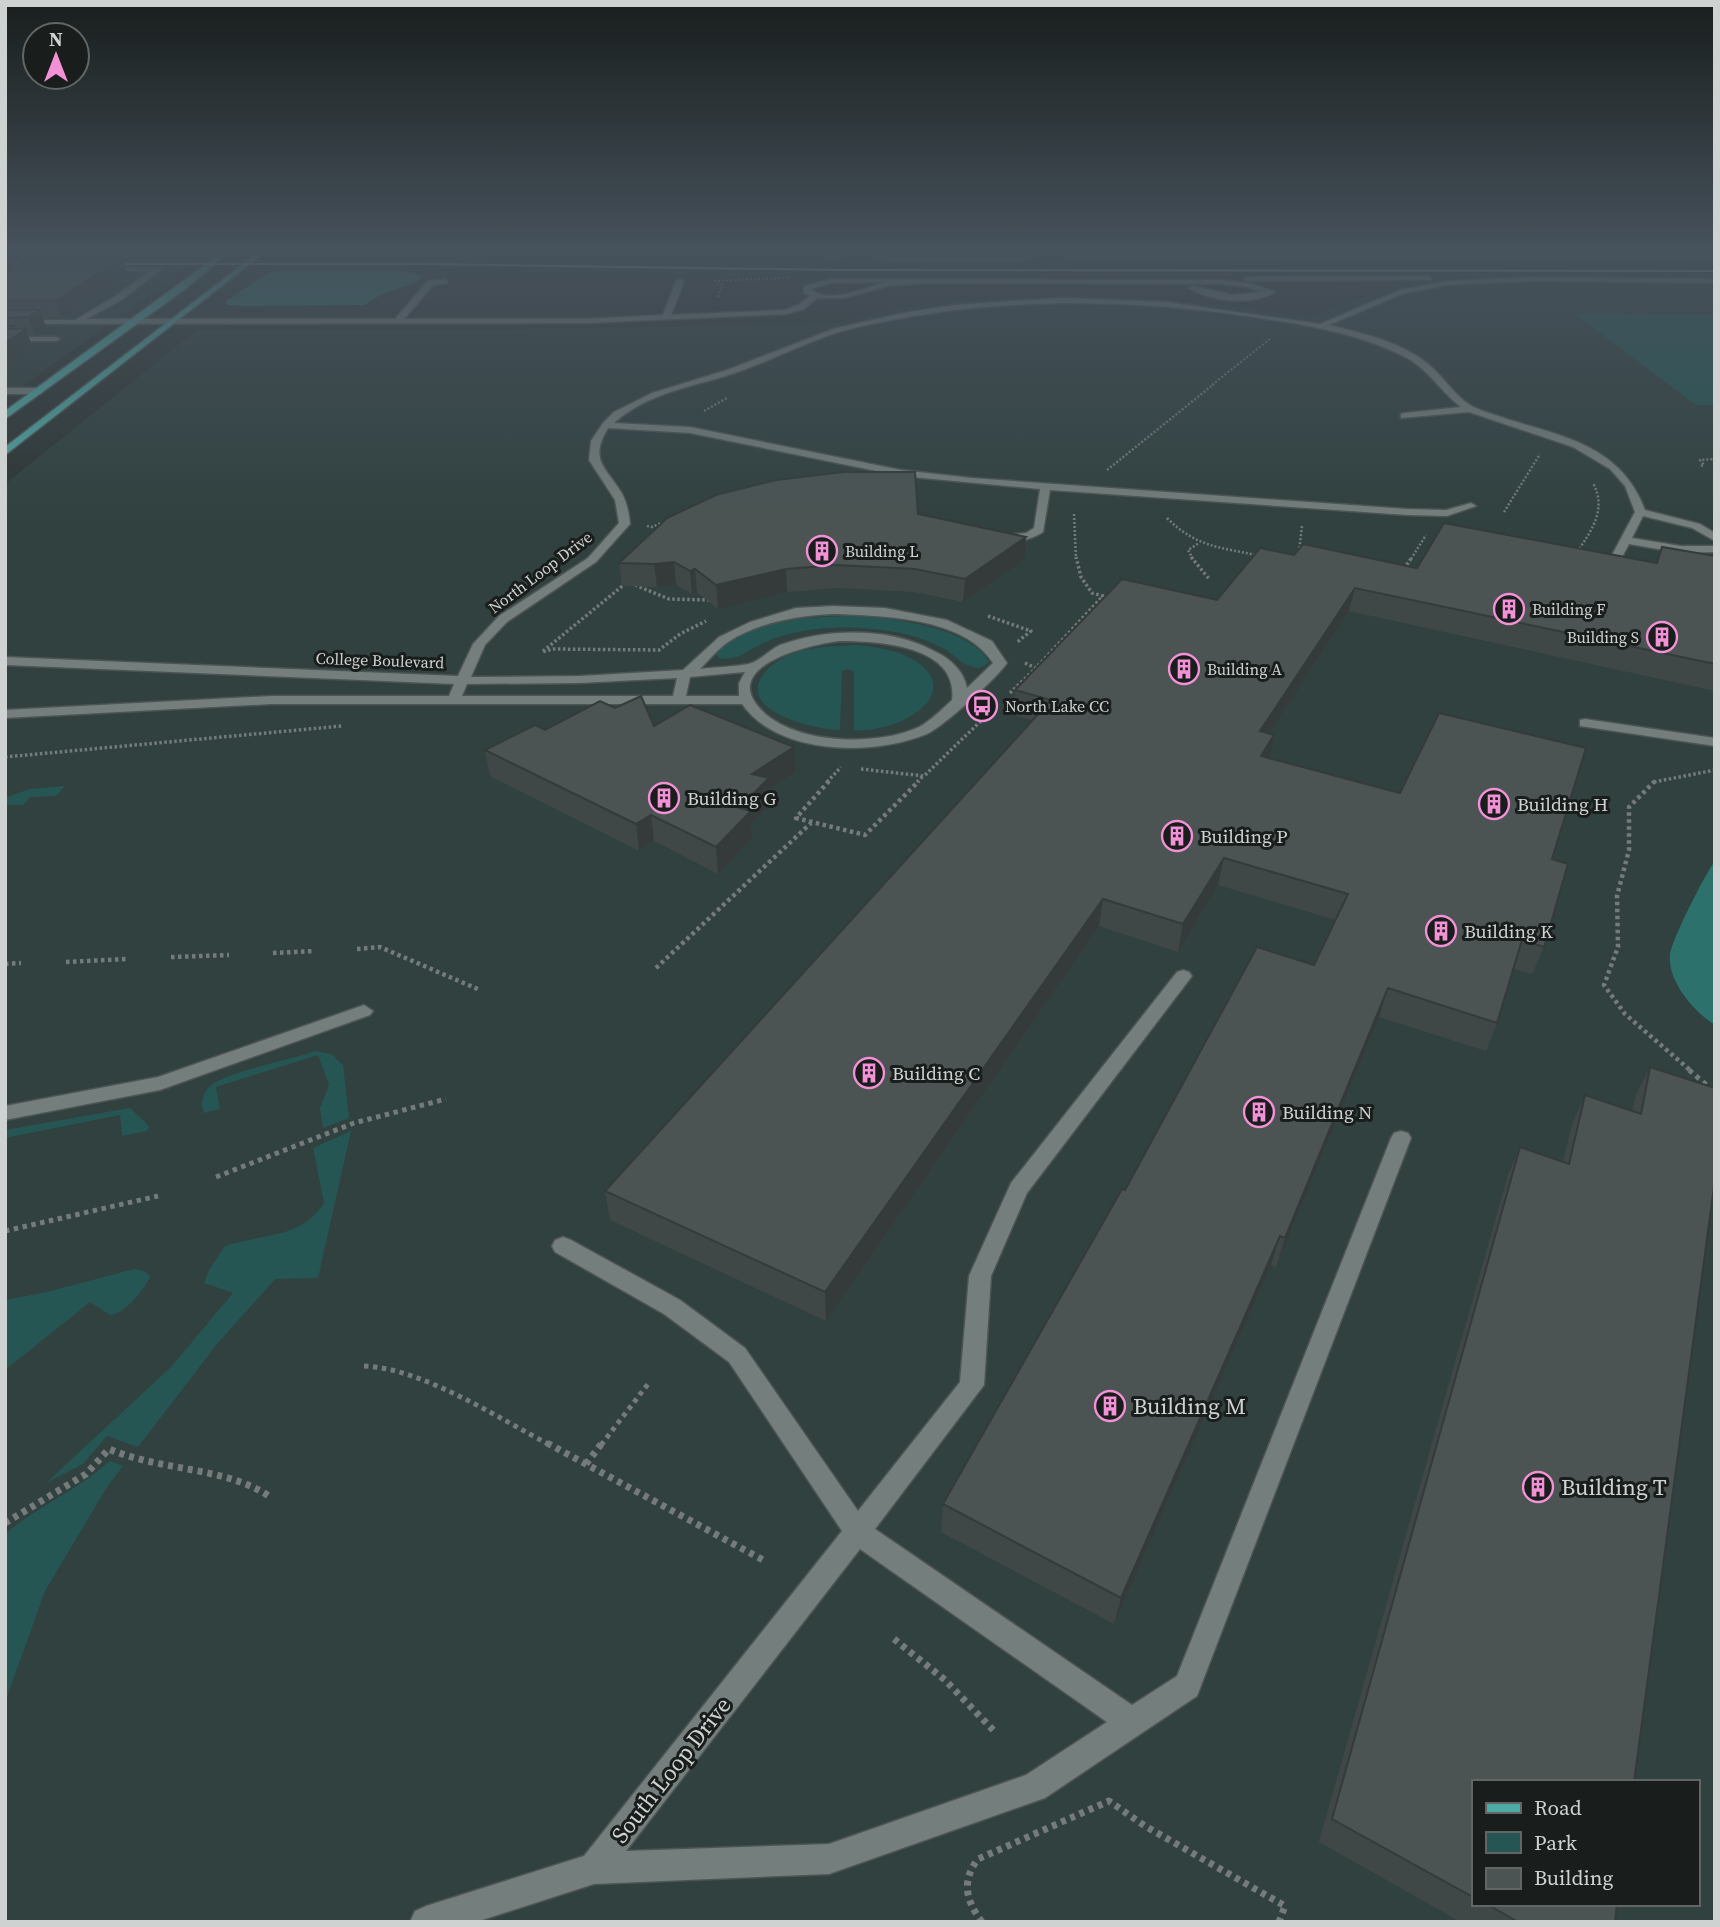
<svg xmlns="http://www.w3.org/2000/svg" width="1720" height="1927" font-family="'Source Serif 4',serif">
	<rect width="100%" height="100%" fill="#2e3635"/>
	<g fill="#31413f" fill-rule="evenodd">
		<path d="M5 251H210L5 399Z"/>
		<path d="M1382 274H1715V1922H5V484L197 330H464L836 323 894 309 959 300 1099 295 1225 305 1310 317 1394 285ZM1473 1782H1697V1904H1473Z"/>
	</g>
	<g fill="#255653">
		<path d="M1575 314 1715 315V405H1696Z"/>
		<path d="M858 616C892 618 972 628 989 662 984 668 977 669 970 666 960 663 952 653 943 648 924 638 902 632 881 630 842 625 799 627 763 643 748 650 736 662 719 658L715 652C752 620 811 616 858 616Z"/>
		<path d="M857 645C874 647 891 649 906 656 951 676 935 708 897 723 882 728 869 731 854 730V672L848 669 842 671 840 730C816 730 731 711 766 671 787 647 828 646 857 645Z"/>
		<path d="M65 786 56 796 30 797 23 805H5V798L29 789Z"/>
		<path d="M315 1051 331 1054 343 1065 349 1118 323 1128 320 1108 329 1085 318 1055 216 1087 220 1109 204 1113C200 1104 202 1095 209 1087 223 1072 292 1060 315 1051Z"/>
		<path d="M130 1108 149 1126 147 1131 122 1136 120 1115 5 1138V1130Z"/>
		<path d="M351 1131 318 1278 275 1279 217 1344 138 1447 107 1436 83 1464 46 1483 172 1366 233 1293 204 1283 209 1270 225 1246C262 1233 300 1240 324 1203L313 1148Z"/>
		<path d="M134 1269 144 1271 150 1276C146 1288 124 1315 110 1315L90 1302 5 1370V1300L47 1292Z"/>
		<path d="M110 1461 123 1466 107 1487 45 1591 5 1702V1534C38 1506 78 1490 110 1461Z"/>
	</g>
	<path fill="#2b706b" d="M282 270H396L419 274 422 277 416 282 380 295 365 305 243 306 228 305 225 302 266 274Z"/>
	<path fill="#2d716c" d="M1715 861V1025C1694 1012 1667 981 1670 954 1672 939 1705 874 1715 861Z"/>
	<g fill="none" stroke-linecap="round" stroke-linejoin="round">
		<g stroke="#4d5453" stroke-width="3">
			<g id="minor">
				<path d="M875 251H881L882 255 889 257H1020L1031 251H1037L1032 257 1020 261H889L877 257Z"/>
				<path d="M103 267 162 269 120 301 86 319H395L428 281 445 279 448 283 433 285 404 319H587L663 315 676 281 680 279 684 281 671 315 785 310 798 305 810 296 804 293V286L831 279 1221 280 1249 283 1275 292C1252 306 1211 302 1189 288L1193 286 1232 295 1262 292 1248 287 1221 284 922 283 889 286 844 298H817L804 309 786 314 587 323 5 324V320H75L114 297 150 271H100ZM885 282C865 288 828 305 811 289L831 283Z"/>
				<path d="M1429 276 1432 280 1247 281 1243 279 1247 277Z"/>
				<path d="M1532 277 1715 279V283L1532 281 1448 285 1402 294 1329 325C1362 333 1401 342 1428 364 1443 376 1453 394 1470 405 1482 412 1497 415 1510 420 1567 437 1622 448 1645 510L1700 524 1715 533V541L1692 528 1643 516 1632 538 1681 546H1715V552L1681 553 1629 544 1615 570H1607L1605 568 1635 512 1625 486 1610 469 1573 447 1469 412 1401 418V414L1404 413 1461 407C1441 392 1429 370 1407 358 1360 333 1306 325 1254 317 1121 297 986 297 854 328 816 337 782 356 746 369 702 386 650 390 614 423L690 427 901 470 972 478 1407 509 1446 510 1471 503 1476 506 1447 516 1407 515 1050 490 1043 532C1031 540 1008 546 995 538L997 536 1026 533 1034 528 1040 489 901 476 690 433 608 428C589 460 605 466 621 492 627 502 629 513 630 524L596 562 507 622 485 645 471 677 580 676 683 670 719 637 750 622 796 608 833 606 885 608 947 620 992 641 1007 663C997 678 943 727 927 734 874 756 778 756 742 704H271L5 718V710L271 696H449L454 684 5 665V657L458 676 473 644 499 616 588 558 619 523 615 500 589 460 591 441 603 423 614 412 652 393 727 370 833 329 903 313 955 305 1060 298 1166 302 1320 324 1400 290 1448 281ZM833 614C883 616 964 617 993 663L967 688C964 670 948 657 932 650 889 627 826 628 780 645 769 650 759 662 748 664 732 667 715 667 700 669 709 660 718 649 728 642 759 622 797 616 833 614ZM839 641C877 641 959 645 952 700 942 709 932 720 919 727 876 747 788 745 757 705 724 663 815 644 839 641ZM745 672 739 683V696H686L690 677ZM677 678 673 696H462L467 684 580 683Z"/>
				<path d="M5 337H56L60 339 56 341H5Z"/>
				<path d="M5 388H40L44 391 40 394H5Z"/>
				<path d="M1585 719 1715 738V746L1580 726V720Z"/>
				<path d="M1183 970 1189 972 1192 976 1189 980 1027 1193 991 1276 984 1385 875 1529 1132 1705 1177 1676 1391 1138 1394 1133 1401 1131 1408 1133 1411 1138 1197 1696 1045 1798 829 1874 594 1884 476 1922H410L415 1911 426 1906 584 1856 842 1531 729 1362 664 1314 555 1252 552 1246 555 1240 563 1237 571 1240 680 1300 745 1348 858 1511 960 1382 969 1276 1011 1183 1177 972ZM860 1549 1107 1722 1026 1775 829 1844 626 1851Z"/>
				<path d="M364 1005 373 1011 370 1015 160 1090 5 1120V1106L158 1077Z"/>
			</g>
		</g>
		<g stroke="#4d5453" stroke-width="3">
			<g id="major">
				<path d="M224 251H231L184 290 5 419V411Z"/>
				<path d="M260 251H267L5 455V447Z"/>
			</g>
		</g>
		<g stroke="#747b7a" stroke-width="2" stroke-dasharray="2 2" stroke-linecap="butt">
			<path d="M769 251H799"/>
			<path d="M822 251 821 254 842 259"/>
			<path d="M714 281 788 278"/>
			<path d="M718 297 723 281"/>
			<path d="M1212 385 1270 339"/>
		</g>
		<g stroke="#747b7a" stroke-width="2.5" stroke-dasharray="2 2" stroke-linecap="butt">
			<path d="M704 411 727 398"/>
			<path d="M1701 466 1704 465 1700 460 1715 459"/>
			<path d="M1107 470 1214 384"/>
			<path d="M1504 512 1540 454"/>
			<path d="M1074 514 1076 559"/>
			<path d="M1167 518C1197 548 1221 547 1260 556"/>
			<path d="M647 526 652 527 668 520"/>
			<path d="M1299 552 1302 526"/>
			<path d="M1577 552C1592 530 1607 509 1593 483"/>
			<path d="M1193 559 1188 550 1199 543"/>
			<path d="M1411 559 1426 535"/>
		</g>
		<g stroke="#747b7a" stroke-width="3.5" stroke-dasharray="2.5 2.5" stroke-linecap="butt">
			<path d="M1191 557 1210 580"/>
			<path d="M1404 569 1412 557"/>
			<path d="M626 583 542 652 553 649 659 650 680 634 706 621"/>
			<path d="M635 585 669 599 710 600"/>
			<path d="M988 616 1031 631 1016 643"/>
			<path d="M1025 663 1036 668 1103 596 1092 593 1081 577 1076 557"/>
			<path d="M1010 693 1036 668"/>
			<path d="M5 757 342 726"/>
			<path d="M861 769 924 776 986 716"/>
			<path d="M827 782 841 767"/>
			<path d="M917 782 923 776"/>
			<path d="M1654 782 1715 770"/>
		</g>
		<g stroke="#747b7a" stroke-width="4.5" stroke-dasharray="3.5 3.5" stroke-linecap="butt">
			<path d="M829 781 796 818 865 835 919 781"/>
			<path d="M1655 781 1629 807V850L1617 896 1618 947 1604 985 1625 1014 1691 1071"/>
			<path d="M357 949 380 947 480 990"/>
			<path d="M273 953 315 951"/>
			<path d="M171 957 229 955"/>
			<path d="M66 962 126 959"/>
			<path d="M5 964 21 963"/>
			<path d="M656 968 811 823"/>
		</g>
		<g stroke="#747b7a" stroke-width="5" stroke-dasharray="4.5 4.5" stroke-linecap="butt">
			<path d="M1689 1070 1715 1092"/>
			<path d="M216 1177 354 1123 446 1099"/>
			<path d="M5 1231 158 1196"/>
			<path d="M364 1366C422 1368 498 1418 550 1445"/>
			<path d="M601 1445 648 1384"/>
		</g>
		<g stroke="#747b7a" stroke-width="7" stroke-dasharray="5 5" stroke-linecap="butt">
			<path d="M547 1443 765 1561"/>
			<path d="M586 1464 602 1443"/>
			<path d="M5 1523 86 1474 109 1449C160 1471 228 1467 270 1497"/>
			<path d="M894 1639 945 1680 996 1733"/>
			<path d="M982 1922C966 1901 961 1881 978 1859L1109 1801 1145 1826 1285 1906 1279 1922"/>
		</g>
		<use href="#minor" fill="#747e7c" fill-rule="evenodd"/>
		<use href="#major" fill="#4eaaa4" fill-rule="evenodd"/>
		<g stroke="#bac0bf" stroke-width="2">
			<path d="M5 264H40"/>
			<path d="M107 264H424L842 270 1715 271"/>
		</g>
	</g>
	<g fill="#404847">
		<path d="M505 251H750V252L706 253Z"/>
		<path d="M892 251H938L934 254H892Z"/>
		<path d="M1066 251H1715V259L1068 258Z"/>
		<path d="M5 257H12L15 266 128 274 61 317 43 318 46 327 35 334 28 335 32 347 5 365Z"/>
		<path d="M918 514 1024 560 963 602 915 592 837 588 787 592 718 609 697 592 692 594 676 585 657 587 622 586 619 563Z"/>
		<path d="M1662 547 1715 556V691L1349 611 1269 733V758L1552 859 1544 947 1532 974 1514 969 1497 1023 1486 1051 1379 1017 1276 1267 1271 1265 1114 1624 941 1532 943 1504 1125 1190 1314 965 1336 920 1218 885 1178 952 1099 926 826 1321 610 1220 605 1191 1032 720 1013 715 1015 690 1217 600 1294 555 1417 568 1656 563Z"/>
		<path d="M615 708 654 726 795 772 769 790 770 804 751 824 752 838 718 874 654 841 639 851 490 776 485 750 545 730Z"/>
		<path d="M1650 1067 1715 1088 1473 1782V1904H1617L1615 1922H1461L1319 1842 1508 1175 1520 1147 1563 1162 1572 1124 1585 1095 1632 1111 1636 1095Z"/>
	</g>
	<g fill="#343b3a">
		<path d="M12 257 18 272 5 280V261Z"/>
		<path d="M123 258 128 274 61 317 55 301Z"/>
		<path d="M40 310 46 327 35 334 28 317Z"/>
		<path d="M14 326 17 335 26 329 32 347 5 365V343L9 329Z"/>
		<path d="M1026 537 1024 560 963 602 965 579Z"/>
		<path d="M674 562 676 585 657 587 654 564Z"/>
		<path d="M695 569 697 592 692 594 690 571Z"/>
		<path d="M786 569 787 592 718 609 716 585Z"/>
		<path d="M1355 588 1349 611 1254 756 1260 731Z"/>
		<path d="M1274 735 1269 760 1261 756Z"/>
		<path d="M794 747 795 772 769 790 770 804 751 824 752 838 718 874 716 847 739 808 752 774Z"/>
		<path d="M651 815 654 841 639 851 636 824Z"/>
		<path d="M1224 858 1218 885 1178 952 1183 924Z"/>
		<path d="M1103 899 1099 926 826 1321 825 1292Z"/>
		<path d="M1388 988 1379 1017 1276 1267 1285 1238Z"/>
		<path d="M1280 1236 1271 1265 1114 1624 1121 1598Z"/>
	</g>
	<g fill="#4b5453" stroke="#343b3a" stroke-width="2">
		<path d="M41 258H123L55 301H5V271L28 260Z"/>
		<path d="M5 310H40L28 317 5 318Z"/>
		<path d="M5 326H14L9 329H26L5 343Z"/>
		<path d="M844 472H915L918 514 1026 537 965 579 915 569 836 565 786 569 716 585 695 569 690 571 674 562 654 564 619 563 667 518 716 495 776 480Z"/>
		<path d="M1444 523 1657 563 1662 547 1715 556V664L1355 588 1260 731 1274 735 1261 756 1400 793 1439 713 1586 748 1552 859 1568 864 1544 947 1522 940 1497 1023 1388 988 1285 1238 1280 1236 1121 1598 943 1504 1122 1189 1125 1190 1257 947 1314 965 1348 894 1224 858 1183 924 1103 899 825 1292 605 1191 1051 700 1015 690 1122 579 1217 600 1260 548 1294 555 1303 544 1417 568Z"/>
		<path d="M641 696 654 726 690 705 794 747 752 774 769 778 739 808 751 811 716 847 651 815 636 824 485 750 535 725 545 730 600 701 615 708Z"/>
		<path d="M1650 1067 1715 1088V1179L1634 1782H1473V1897L1332 1819 1520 1147 1569 1164 1585 1095 1641 1114Z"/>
		<path d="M1487 1904H1617L1615 1922H1518Z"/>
	</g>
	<linearGradient id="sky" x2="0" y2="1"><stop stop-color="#191e1d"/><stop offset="0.48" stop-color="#46525c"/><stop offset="1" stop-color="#46525c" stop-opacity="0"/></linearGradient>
	<rect width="1720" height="520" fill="url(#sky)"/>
	<defs>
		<g id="building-ring" transform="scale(1.575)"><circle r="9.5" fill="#191d1c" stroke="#f391d6" stroke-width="1.5"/><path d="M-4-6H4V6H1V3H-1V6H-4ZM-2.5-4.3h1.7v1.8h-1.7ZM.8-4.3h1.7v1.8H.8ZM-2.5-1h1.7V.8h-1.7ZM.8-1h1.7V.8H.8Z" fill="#f391d6"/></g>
		<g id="bus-ring" transform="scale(1.575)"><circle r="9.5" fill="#191d1c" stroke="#f391d6" stroke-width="1.5"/><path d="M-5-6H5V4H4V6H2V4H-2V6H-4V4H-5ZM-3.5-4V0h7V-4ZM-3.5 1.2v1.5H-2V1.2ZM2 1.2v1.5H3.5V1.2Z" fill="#f391d6"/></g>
	</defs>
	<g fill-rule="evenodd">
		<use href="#building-ring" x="822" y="551"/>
		<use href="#building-ring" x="1509" y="609"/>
		<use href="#building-ring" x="1662" y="637"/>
		<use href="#building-ring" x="1184" y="669"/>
		<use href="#bus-ring" x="982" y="706"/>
		<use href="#building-ring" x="664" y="798"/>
		<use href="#building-ring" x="1494" y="804"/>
		<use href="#building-ring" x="1177" y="836"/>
		<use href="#building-ring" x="1441" y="931"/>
		<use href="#building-ring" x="869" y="1073"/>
		<use href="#building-ring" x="1259" y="1112"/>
		<use href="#building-ring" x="1110" y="1406"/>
		<use href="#building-ring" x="1538" y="1487"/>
	</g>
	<g text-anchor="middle" stroke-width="6" stroke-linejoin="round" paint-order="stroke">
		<g font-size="16" fill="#ced3d2" stroke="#191d1c" text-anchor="start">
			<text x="845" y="557">Building L</text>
			<text x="1532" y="615">Building F</text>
			<text x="1639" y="643" text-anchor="end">Building S</text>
			<text x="1207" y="675">Building A</text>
			<text x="1005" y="712">North Lake CC</text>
		</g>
		<g font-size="16" fill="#ced3d2" stroke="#191d1c">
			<text transform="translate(540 572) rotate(-37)" y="6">North Loop Drive</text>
			<text transform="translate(380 660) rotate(2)" y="6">College Boulevard</text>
		</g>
		<g font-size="19" fill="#ced3d2" stroke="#191d1c" text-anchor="start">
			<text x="687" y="805">Building G</text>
			<text x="1517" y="811">Building H</text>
			<text x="1200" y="843">Building P</text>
			<text x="1464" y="938">Building K</text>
			<text x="892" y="1080">Building C</text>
			<text x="1282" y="1119">Building N</text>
		</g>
		<g font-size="23" fill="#ced3d2" stroke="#191d1c" text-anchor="start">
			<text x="1133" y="1414">Building M</text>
			<text x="1561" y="1495">Building T</text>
		</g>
		<g font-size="23" fill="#ced3d2" stroke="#191d1c">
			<text transform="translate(671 1770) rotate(-52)" y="8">South Loop Drive</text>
		</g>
	</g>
	<rect width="1720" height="1927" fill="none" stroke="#ced3d2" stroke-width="14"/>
	<rect x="1472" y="1780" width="228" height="126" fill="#191d1c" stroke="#616665" stroke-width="2"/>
	<rect x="1486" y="1803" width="35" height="10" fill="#4eaaa4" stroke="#616665" stroke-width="2"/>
	<text x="1534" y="1815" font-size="21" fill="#ced3d2">Road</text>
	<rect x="1486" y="1832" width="35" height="21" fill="#255653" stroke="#616665" stroke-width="2"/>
	<text x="1534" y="1850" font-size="21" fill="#ced3d2">Park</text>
	<rect x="1486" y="1868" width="35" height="21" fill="#4b5453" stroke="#616665" stroke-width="2"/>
	<text x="1534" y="1885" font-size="21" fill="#ced3d2">Building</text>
	<g transform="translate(56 56)"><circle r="33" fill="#191d1c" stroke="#616665" stroke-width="2"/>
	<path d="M0-5L12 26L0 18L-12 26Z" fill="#f391d6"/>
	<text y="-10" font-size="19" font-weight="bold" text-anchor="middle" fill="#ced3d2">N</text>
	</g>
</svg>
